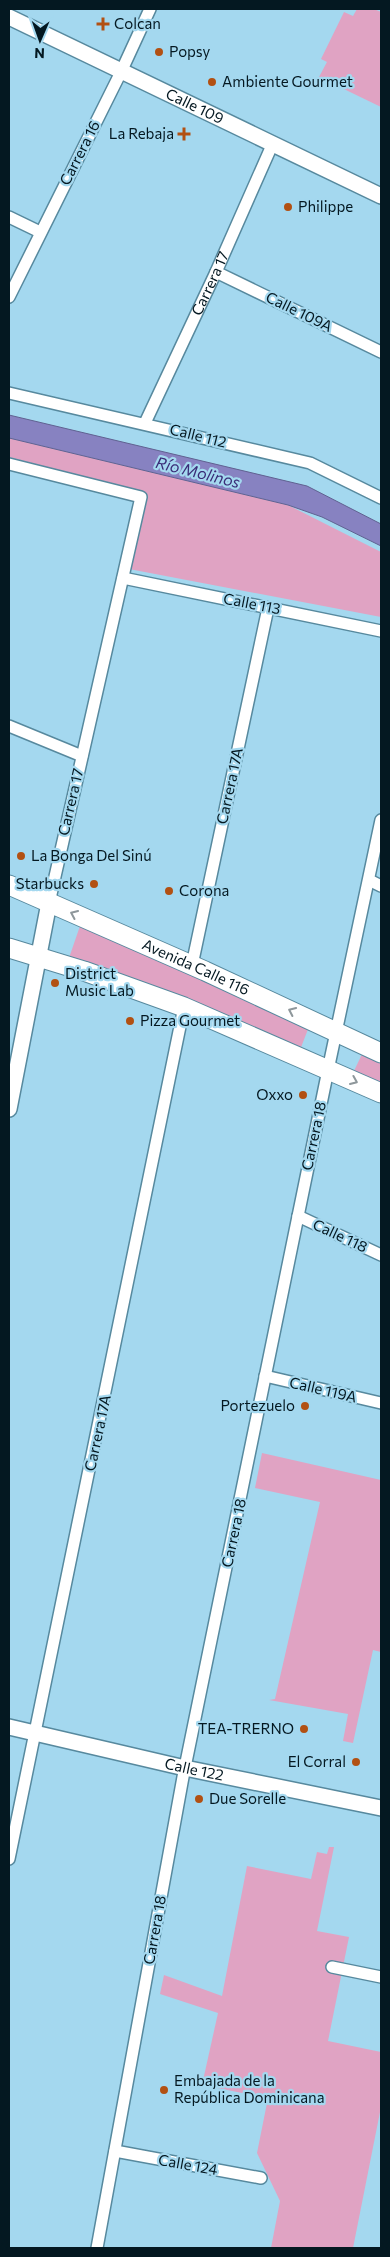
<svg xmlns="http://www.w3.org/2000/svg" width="390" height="2257" font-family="Commissioner,sans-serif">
	<rect width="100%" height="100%" fill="#a4d8ef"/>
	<g fill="#e0a3c3">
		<path d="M357 9H374L381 12V107L319 77 327 62 321 59 344 12 353 16Z"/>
		<path d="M9 438 288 505 381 552V617L129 569 141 492 9 457Z"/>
		<path d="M81 923 310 1024 300 1050 69 958Z"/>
		<path d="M363 1052 381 1060V1085L353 1073Z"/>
		<path d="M262 1453 381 1480V1652L373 1650 353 1743 343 1741 348 1714 269 1700 275 1699 320 1502 255 1488Z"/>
		<path d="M329 1847H334L317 1931 349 1937 328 2041 381 2052V2107L353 2248H271L280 2201 257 2153 268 2098 202 2085 218 2013 160 1994 164 1975 222 1996 247 1866 311 1879 317 1852 327 1854Z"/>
	</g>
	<path fill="#8782c1" stroke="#606291" d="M9 415 307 486 381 524V546L322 517 288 505 9 438Z"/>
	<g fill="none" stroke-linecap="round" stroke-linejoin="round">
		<g stroke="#57899e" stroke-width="14">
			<g id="minor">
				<path d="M9 217 40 232"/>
				<path d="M216 272 381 352"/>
				<path d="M9 297 121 72 150 9"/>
				<path d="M9 393 310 463 381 498"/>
				<path id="s1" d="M145 423 216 272 273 143"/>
				<path d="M9 464 141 497 49 903"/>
				<path d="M123 578 381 631"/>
				<path d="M9 726 82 756"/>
				<path d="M369 880 381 886"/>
				<path d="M192 965 268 608"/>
				<path d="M298 1216 381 1255"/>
				<path d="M265 1376 381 1403"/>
				<path d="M9 1859 184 1007"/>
				<path d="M332 1967 381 1977"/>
				<path d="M115 2151 261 2178"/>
				<path d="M97 2248 183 1777 328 1070 381 820"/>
			</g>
		</g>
		<g stroke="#57899e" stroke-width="18">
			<g id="tertiary">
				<path id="s2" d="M9 17 381 196"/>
				<path d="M9 1109 49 903"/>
				<path id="s3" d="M9 1727 185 1768 381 1808"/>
			</g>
		</g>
		<g stroke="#57899e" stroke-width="21">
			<g id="primary">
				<path id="s4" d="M9 885 205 971 381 1053"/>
				<path d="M9 948 84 971 184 1007 381 1093"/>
			</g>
		</g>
		<use href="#minor" stroke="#fff" stroke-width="11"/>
		<use href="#tertiary" stroke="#fff" stroke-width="15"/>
		<use href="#primary" stroke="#fff" stroke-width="19"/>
	</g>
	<defs><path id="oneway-chevron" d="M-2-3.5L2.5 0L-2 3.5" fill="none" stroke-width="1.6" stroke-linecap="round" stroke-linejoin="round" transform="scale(1.25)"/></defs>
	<g stroke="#8e979b">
		<use href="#oneway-chevron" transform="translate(74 914) rotate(-156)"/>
		<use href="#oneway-chevron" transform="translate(292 1011) rotate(-155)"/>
		<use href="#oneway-chevron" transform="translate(354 1081) rotate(23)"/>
	</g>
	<g fill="#b25012" stroke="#a4d8ef" stroke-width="2">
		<path d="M100.5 16.5h5v5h5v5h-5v5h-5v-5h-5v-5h5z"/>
		<circle cx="159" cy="52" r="5"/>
		<circle cx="212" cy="82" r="5"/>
		<path d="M181.5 126.5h5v5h5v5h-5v5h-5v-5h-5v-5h5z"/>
		<circle cx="288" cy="207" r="5"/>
		<circle cx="21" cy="856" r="5"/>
		<circle cx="94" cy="884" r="5"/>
		<circle cx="169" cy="891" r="5"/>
		<circle cx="55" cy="983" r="5"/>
		<circle cx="130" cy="1021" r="5"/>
		<circle cx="303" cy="1095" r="5"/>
		<circle cx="305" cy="1406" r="5"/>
		<circle cx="304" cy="1729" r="5"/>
		<circle cx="356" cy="1762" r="5"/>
		<circle cx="199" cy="1799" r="5"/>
		<circle cx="164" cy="2090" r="5"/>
	</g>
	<g text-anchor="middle" stroke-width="4.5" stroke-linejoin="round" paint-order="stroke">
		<g font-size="15" fill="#041821" stroke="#a4d8ef" text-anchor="start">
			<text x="114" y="29">Colcan</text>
			<text x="169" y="57">Popsy</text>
			<text x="222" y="87">Ambiente Gourmet</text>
			<text x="174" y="139" text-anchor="end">La Rebaja</text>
			<text x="298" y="212">Philippe</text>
			<text x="31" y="861">La Bonga Del Sinú</text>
			<text x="84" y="889" text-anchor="end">Starbucks</text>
			<text x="179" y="896">Corona</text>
			<text x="65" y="979">District<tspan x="65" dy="17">Music Lab</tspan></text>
			<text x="140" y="1026">Pizza Gourmet</text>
			<text x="293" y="1100" text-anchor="end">Oxxo</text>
			<text x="295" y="1411" text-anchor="end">Portezuelo</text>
			<text x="294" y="1734" text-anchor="end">TEA-TRERNO</text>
			<text x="346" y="1767" text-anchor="end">El Corral</text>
			<text x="209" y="1804">Due Sorelle</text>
			<text x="174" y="2086">Embajada de la<tspan x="174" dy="17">República Dominicana</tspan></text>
		</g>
		<g font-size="15" fill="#041821" stroke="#a4d8ef">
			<text dy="5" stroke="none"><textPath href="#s2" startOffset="206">Calle 109</textPath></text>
			<text transform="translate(80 153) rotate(-63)" y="5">Carrera 16</text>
			<text dy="5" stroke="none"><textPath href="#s1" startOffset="154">Carrera 17</textPath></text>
			<text transform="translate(299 312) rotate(26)" y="5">Calle 109A</text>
			<text transform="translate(198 436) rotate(14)" y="5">Calle 112</text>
			<text transform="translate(252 604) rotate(11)" y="5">Calle 113</text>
			<text transform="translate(230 786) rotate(-78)" y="5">Carrera 17A</text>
			<text transform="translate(71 802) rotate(-77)" y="5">Carrera 17</text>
			<text dy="5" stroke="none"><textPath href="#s4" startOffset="204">Avenida Calle 116</textPath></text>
			<text transform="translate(314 1136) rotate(-78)" y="5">Carrera 18</text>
			<text transform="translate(340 1236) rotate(25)" y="5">Calle 118</text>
			<text transform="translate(323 1390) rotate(13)" y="5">Calle 119A</text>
			<text transform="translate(98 1433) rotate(-78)" y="5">Carrera 17A</text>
			<text transform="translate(234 1533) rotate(-78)" y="5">Carrera 18</text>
			<text dy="5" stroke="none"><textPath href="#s3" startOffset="190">Calle 122</textPath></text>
			<text transform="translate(155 1930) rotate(-80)" y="5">Carrera 18</text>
			<text transform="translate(188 2165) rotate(10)" y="5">Calle 124</text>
		</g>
		<g font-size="16" font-style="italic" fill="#3a2c77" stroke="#a4d8ef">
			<text transform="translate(198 472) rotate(14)" y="6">Río Molinos</text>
		</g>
	</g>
	<rect width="390" height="2257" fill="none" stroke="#041821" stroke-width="20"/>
	<g transform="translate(40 40) rotate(182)" stroke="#a4d8ef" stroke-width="4" paint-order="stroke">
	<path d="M0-4L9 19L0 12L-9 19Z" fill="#041821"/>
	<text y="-8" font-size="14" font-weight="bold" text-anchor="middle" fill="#041821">N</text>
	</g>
</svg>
